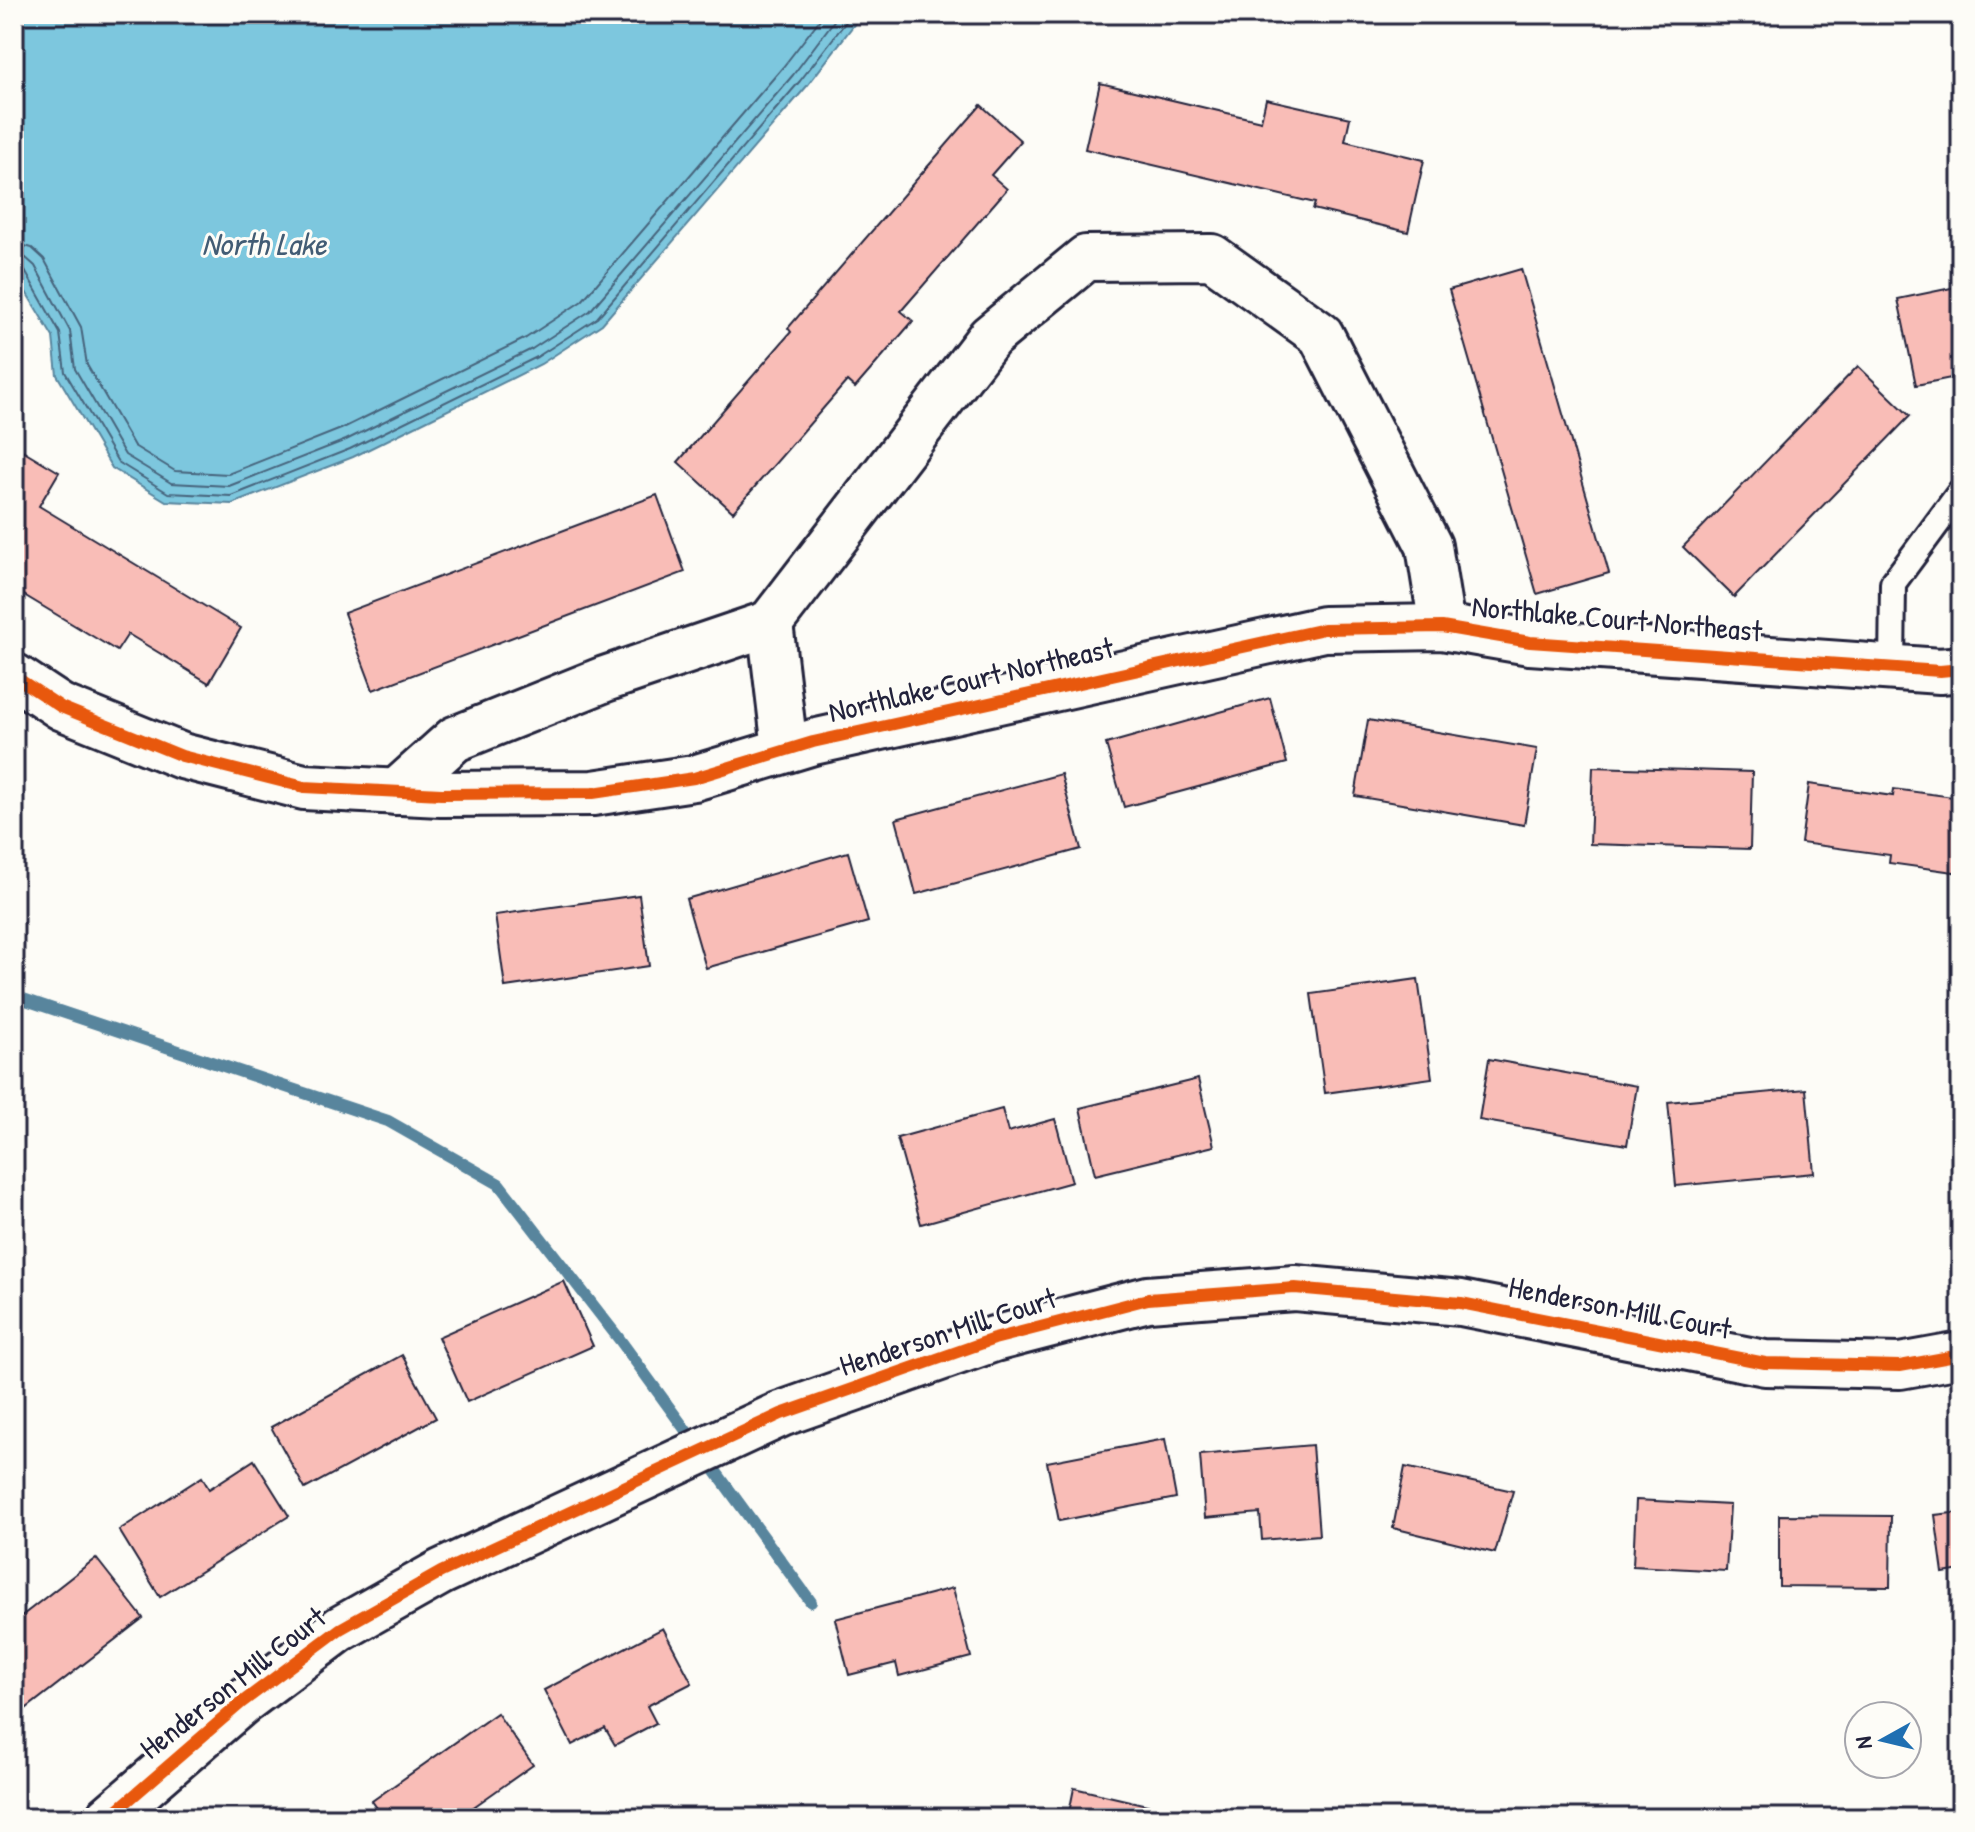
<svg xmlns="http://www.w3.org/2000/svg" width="1975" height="1832" font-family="'Patrick Hand',sans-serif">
	<rect width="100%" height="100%" fill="#fdfcf7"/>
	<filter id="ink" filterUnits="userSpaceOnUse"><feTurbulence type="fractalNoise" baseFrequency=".0125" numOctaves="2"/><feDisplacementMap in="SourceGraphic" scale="16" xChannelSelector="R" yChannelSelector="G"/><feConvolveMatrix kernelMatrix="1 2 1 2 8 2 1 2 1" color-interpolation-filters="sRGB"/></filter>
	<g filter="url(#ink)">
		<path fill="#7dc7de" stroke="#59859d" stroke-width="2" d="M14 14H862L807 86 602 324 541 364 353 457 232 504 166 501 112 468 57 375 53 337 14 272Z"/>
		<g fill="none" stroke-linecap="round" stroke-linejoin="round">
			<g stroke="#46647c" stroke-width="2">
				<path d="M14 243 32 248 44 259 81 327 87 365 134 446 175 471 228 474 341 429 526 338 582 301 783 67 824 14"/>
				<path d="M14 255 26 258 35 266 70 331 75 369 125 455 171 483 229 486 346 440 532 349 590 311 793 75 839 14"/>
				<path d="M14 266 25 271 60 333 65 372 118 462 168 493 231 496 350 449 537 357 597 318 800 81 852 14"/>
			</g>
			<path stroke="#59859d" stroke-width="12" d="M14 996 388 1121 499 1184 620 1340 811 1602"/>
		</g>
		<g fill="#f9bdb7" stroke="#22223b" stroke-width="2">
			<path d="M1100 83 1261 121 1266 99 1350 118 1345 141 1424 160 1408 232 1313 209 1315 203 1085 149Z"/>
			<path d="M981 105 1021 141 991 175 1007 189 901 311 913 321 855 388 847 381 733 512 678 462 791 332 788 328Z"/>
			<path d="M1521 269 1609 573 1537 594 1449 290Z"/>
			<path d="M1961 286V376L1916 385 1898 299Z"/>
			<path d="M1858 366 1910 416 1734 597 1683 547Z"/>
			<path d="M14 445 59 472 39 506 241 628 209 683 128 634 117 651 14 589Z"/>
			<path d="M657 495 685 572 373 690 344 613Z"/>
			<path d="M1270 698 1287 763 1124 807 1106 744Z"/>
			<path d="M1368 720 1537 749 1524 825 1355 796Z"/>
			<path d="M1593 767 1752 772 1750 849 1590 844Z"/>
			<path d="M1061 774 1081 849 916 894 896 819Z"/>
			<path d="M1809 784 1893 796 1894 789 1961 798V873L1889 863 1890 855 1801 843Z"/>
			<path d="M848 852 868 922 706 968 686 899Z"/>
			<path d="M639 895 649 966 505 987 495 915Z"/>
			<path d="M1418 979 1432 1078 1325 1093 1311 994Z"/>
			<path d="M1489 1059 1637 1086 1627 1145 1479 1120Z"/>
			<path d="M1198 1079 1214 1146 1095 1175 1080 1108Z"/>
			<path d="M1806 1089 1814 1173 1676 1186 1668 1102Z"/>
			<path d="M1002 1109 1008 1132 1055 1119 1072 1182 921 1224 897 1138Z"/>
			<path d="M564 1281 593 1346 467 1402 438 1337Z"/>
			<path d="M402 1355 436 1418 305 1489 271 1427Z"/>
			<path d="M1165 1439 1176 1498 1059 1521 1047 1462Z"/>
			<path d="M1312 1445 1319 1535 1262 1540 1260 1513 1205 1518 1200 1455Z"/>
			<path d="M254 1460 289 1516 160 1597 119 1530 202 1477 209 1489Z"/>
			<path d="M1405 1467 1513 1491 1495 1553 1393 1528Z"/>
			<path d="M1636 1500 1730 1505 1726 1571 1633 1566Z"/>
			<path d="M1961 1512V1570L1943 1573 1935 1515Z"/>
			<path d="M1779 1515 1891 1516 1890 1587 1779 1586Z"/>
			<path d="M96 1558 143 1618 23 1711 14 1700V1622Z"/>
			<path d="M953 1588 971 1657 899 1676 896 1663 849 1675 835 1619Z"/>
			<path d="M663 1628 692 1683 647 1706 656 1723 615 1745 605 1728 572 1745 544 1690Z"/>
			<path d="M497 1713 533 1765 458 1818H384L372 1801Z"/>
			<path d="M1074 1788 1160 1808 1158 1818H1068Z"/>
		</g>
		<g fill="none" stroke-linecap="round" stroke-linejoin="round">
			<g stroke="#22223b" stroke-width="30">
				<path id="service" d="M1892 668 1893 583 1961 491"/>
			</g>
			<g stroke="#22223b" stroke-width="50">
				<g id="minor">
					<path d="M770 623 785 749"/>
					<path d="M14 676 61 707 182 756 304 787 441 794 593 793 694 778 813 742 1324 629 1442 627 1530 642 1940 671 1961 669"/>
					<path d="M396 792 455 739 605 679 770 623 990 337 1086 258 1212 257 1321 335 1429 546 1442 627"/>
					<path d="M108 1818 241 1703 340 1629 441 1572 781 1414 994 1339 1148 1299 1295 1288 1461 1303 1765 1363 1900 1366 1961 1355"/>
				</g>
			</g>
			<use href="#service" stroke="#fdfcf7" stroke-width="24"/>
			<use href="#minor" stroke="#fdfcf7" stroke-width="44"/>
			<g stroke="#fdfcf7" stroke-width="17">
				<g id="cycleway">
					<path d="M14 676 61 707 182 756 304 787 441 794 593 793 694 778 813 742 1324 629 1442 627 1530 642 1940 671 1961 669"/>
					<path d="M108 1818 241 1703 340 1629 441 1572 781 1414 994 1339 1148 1299 1295 1288 1461 1303 1765 1363 1900 1366 1961 1355"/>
				</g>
			</g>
			<use href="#cycleway" stroke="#e8590c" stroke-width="12"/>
		</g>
	</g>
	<g text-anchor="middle" stroke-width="6" stroke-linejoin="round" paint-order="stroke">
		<g font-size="30" fill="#22223b" stroke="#fdfcf7">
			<text transform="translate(1617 619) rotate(5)" y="10">Northlake Court Northeast</text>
			<text transform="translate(971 680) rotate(-13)" y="10">Northlake Court Northeast</text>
			<text transform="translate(1620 1308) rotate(11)" y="10">Henderson Mill Court</text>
			<text transform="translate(948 1332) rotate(-18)" y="10">Henderson Mill Court</text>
			<text transform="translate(233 1683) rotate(-38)" y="10">Henderson Mill Court</text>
		</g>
		<g font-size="32" font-style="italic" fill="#425c74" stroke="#fdfcf7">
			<text x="264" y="255">North Lake</text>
		</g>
	</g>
	<rect width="1975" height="1832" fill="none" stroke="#fdfcf7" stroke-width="48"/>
	<rect x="24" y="24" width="1927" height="1784" fill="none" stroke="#22223b" stroke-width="3" filter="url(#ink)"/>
	<g transform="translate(1883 1740) rotate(262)"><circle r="38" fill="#fdfcf7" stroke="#a5a5ac" stroke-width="2"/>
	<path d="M0-6L14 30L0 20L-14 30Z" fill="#1f6fb2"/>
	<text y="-12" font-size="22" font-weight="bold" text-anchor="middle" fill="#22223b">N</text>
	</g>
</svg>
